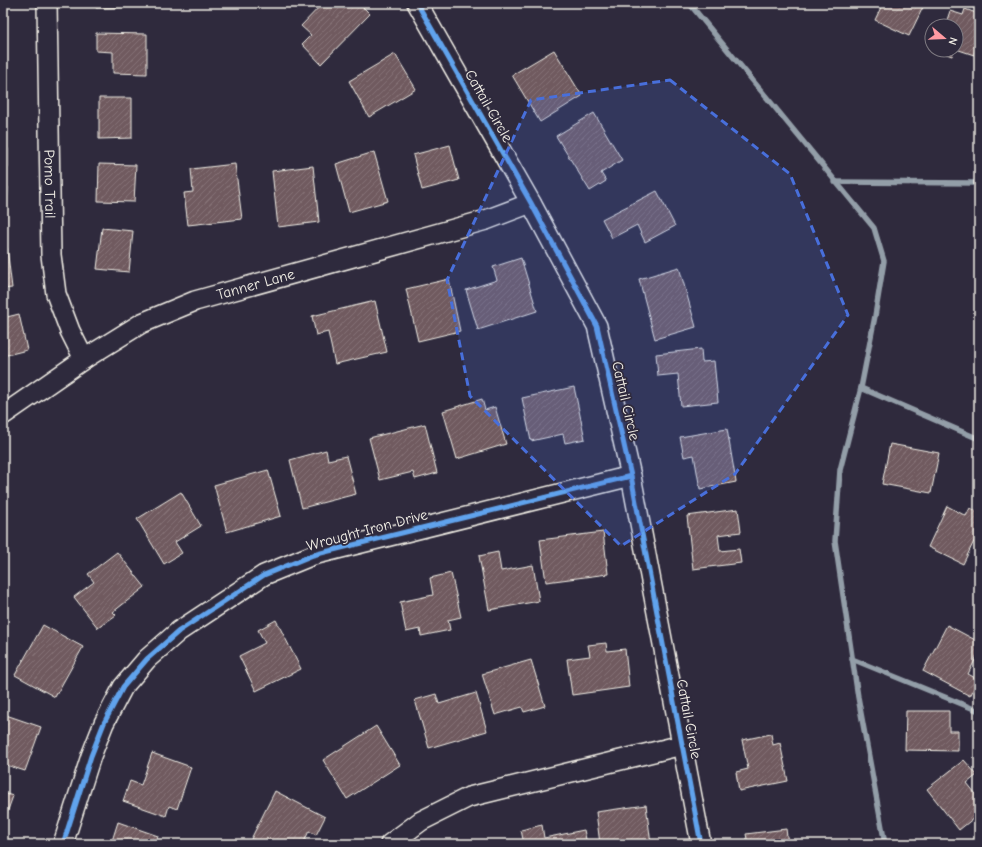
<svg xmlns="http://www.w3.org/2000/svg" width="982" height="847" font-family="'Comic Neue',sans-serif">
	<defs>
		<pattern id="building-hatch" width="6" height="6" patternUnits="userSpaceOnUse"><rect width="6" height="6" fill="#705a5f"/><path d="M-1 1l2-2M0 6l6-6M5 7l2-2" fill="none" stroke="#857276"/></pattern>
	</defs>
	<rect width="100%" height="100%" fill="#2f2a3d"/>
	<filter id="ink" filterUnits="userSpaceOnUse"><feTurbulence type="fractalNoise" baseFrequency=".025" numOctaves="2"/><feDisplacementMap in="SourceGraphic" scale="8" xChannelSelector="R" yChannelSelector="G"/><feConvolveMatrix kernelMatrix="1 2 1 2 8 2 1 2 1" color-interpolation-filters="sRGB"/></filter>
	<g filter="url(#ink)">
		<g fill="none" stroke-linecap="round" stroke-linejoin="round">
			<g stroke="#939ea8" stroke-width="5.5">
				<path d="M689 3 874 228 884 261 875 316 861 388 840 470 835 541 858 697 885 844"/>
				<path d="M834 182 979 183"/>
				<path d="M861 388 979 439"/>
				<path d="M852 659 979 711"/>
			</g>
		</g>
		<g fill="url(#building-hatch)" stroke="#f4f1e8">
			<path d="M96 3H133V7L96 8Z"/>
			<path d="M323 3H359L370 14 321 64 302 44 311 35 301 26Z"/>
			<path d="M883 3H925L909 36 875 20Z"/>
			<path d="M965 9 979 14V40L974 55 956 49V26H945L950 11 963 15Z"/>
			<path d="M3 13H7L5 53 3 52Z"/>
			<path d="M96 33 147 34V74L113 73V52L96 51Z"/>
			<path d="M554 50 582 96 540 122 512 75Z"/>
			<path d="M936 50H954L952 56Z"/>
			<path d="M395 54 416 89 369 117 349 81Z"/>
			<path d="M99 98H132V138L99 139Z"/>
			<path d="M594 113 622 160 601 173 606 181 590 191 556 136Z"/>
			<path d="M450 145 459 180 422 190 413 155Z"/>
			<rect x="3" y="149" width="5" height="18"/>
			<path d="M374 152 388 201 349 212 336 164Z"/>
			<path d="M99 164 136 165 134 202 98 201Z"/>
			<path d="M235 164 242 219 188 225 184 193 193 192 191 169Z"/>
			<path d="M313 166 319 222 278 227 272 171Z"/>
			<path d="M3 187H8L6 228H3Z"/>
			<path d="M657 191 675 226 645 242 637 225 612 238 602 219Z"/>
			<path d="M102 228 133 231 129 272 97 269Z"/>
			<path d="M3 248H7L12 288 3 289Z"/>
			<path d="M521 258 537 311 478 330 466 290 497 280 493 267Z"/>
			<path d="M679 267 696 327 655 339 639 279Z"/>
			<path d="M449 279 460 331 418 341 406 289Z"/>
			<path d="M375 301 387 352 335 364 328 332 316 335 312 316Z"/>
			<path d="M19 314 27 350 3 356V318Z"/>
			<path d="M701 349 702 362 714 361 718 402 681 406 678 374 658 376 656 354Z"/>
			<path d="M574 387 585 439 565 443 563 434 531 441 522 398Z"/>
			<path d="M482 399 485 410 495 407 506 444 457 459 443 411Z"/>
			<path d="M425 424 437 473 415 479 413 472 380 480 369 438Z"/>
			<path d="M727 429 736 482 700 489 694 455 684 457 680 437Z"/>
			<path d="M890 444 939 453 931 493 882 484Z"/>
			<path d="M326 450 328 460 346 456 356 494 302 508 290 460Z"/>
			<path d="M268 470 281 516 227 532 214 485Z"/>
			<path d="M181 492 201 526 175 542 182 553 164 564 137 519Z"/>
			<path d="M947 506 966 516 970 508 979 512V531L963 564 928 547Z"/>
			<path d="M738 509 741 532 718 535 720 551 739 549 741 563 693 569 687 516Z"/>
			<path d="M603 532 608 574 546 582 540 540Z"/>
			<path d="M117 552 145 587 113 612 116 615 98 628 74 597 94 582 88 574Z"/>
			<path d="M498 552 501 571 533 565 539 601 489 610 479 556Z"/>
			<path d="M451 573 461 617 448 620 450 630 421 636 420 629 406 632 400 602 433 595 430 578Z"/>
			<path d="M276 620 301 669 256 691 239 656 265 643 258 630Z"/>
			<path d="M43 625 83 647 55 697 15 675Z"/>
			<path d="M947 625 979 642V652L968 674 979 680 970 696 923 671Z"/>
			<path d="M606 643 607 651 625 649 629 687 572 695 567 659 590 656 588 645Z"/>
			<path d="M531 660 545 706 524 712 522 707 495 715 482 674Z"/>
			<path d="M476 693 487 731 429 748 415 700 436 694 439 704Z"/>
			<path d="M906 711H949V731H958V751L905 750Z"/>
			<path d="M3 714 41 727 25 771 3 764Z"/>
			<path d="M376 726 400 765 347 799 323 760Z"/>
			<path d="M771 734 773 745 780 743 788 781 739 791 736 772 748 769 742 740Z"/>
			<path d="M152 753 191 767 177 809 169 806 166 816 123 801 130 781 141 785Z"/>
			<path d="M964 760 977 775 967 783 979 798V814L959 830 927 789Z"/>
			<path d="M275 791 325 817 316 835 309 831 303 844H262L251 839Z"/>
			<path d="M3 793 13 796 3 824Z"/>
			<path d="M646 805 651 844H600L596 812Z"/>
			<path d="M118 822 158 836 155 844H111Z"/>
			<path d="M542 825 544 838 584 830 587 844H524L521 830Z"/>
			<path d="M786 829 788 844H794H748L746 834Z"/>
		</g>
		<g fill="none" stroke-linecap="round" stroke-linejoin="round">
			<g stroke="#f4f1e8" stroke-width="22">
				<g id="street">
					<path id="s1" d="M47 3 51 255 56 294 70 331 84 359"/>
					<path d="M417 3 531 203 597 326 631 476 701 844"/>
					<path id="s2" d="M3 415 84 359 142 323 195 301 486 220 531 203"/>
					<path d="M63 844 91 756 104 723 123 687 147 659 179 631 264 575 313 555 631 476"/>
					<path d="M390 844 421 821 469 797 682 745"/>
				</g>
			</g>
			<use href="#street" stroke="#2f2a3d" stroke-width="19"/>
			<g stroke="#2f2a3d" stroke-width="8">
				<g id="cycleway">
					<path d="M417 3 531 203 597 326 631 476 701 844"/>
					<path d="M63 844 91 756 104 723 123 687 147 659 179 631 264 575 313 555 631 476"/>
				</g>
			</g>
			<use href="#cycleway" stroke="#60a3ed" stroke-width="5"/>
		</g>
	</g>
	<path fill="#486fdb" fill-opacity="0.2" stroke="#486fdb" stroke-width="3" stroke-dasharray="8 5" stroke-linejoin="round" d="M670 80 790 174 848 315 735 474 621 546 470 396 447 280 531 100Z"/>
	<g text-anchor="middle" stroke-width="3.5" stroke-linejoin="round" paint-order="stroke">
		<g font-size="15" fill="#f4f1e8" stroke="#2f2a3d">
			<text transform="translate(489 106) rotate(60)" y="5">Cattail Circle</text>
			<text dy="5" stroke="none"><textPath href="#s1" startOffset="181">Pomo Trail</textPath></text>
			<text dy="5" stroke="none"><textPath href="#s2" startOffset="287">Tanner Lane</textPath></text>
			<text transform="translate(626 401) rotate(77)" y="5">Cattail Circle</text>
			<text transform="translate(367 530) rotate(-15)" y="5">Wrought Iron Drive</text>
			<text transform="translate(689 719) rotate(79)" y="5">Cattail Circle</text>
		</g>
	</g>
	<rect width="982" height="847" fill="none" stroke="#2f2a3d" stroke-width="16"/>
	<rect x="8" y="8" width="966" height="831" fill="none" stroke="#f4f1e8" stroke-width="1.5" filter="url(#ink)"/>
	<g transform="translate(944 38) rotate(109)"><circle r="19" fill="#2f2a3d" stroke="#7e7a81"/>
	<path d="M0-3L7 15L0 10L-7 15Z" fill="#ff9aa2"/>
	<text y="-6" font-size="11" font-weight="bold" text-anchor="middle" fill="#f4f1e8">N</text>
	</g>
</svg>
